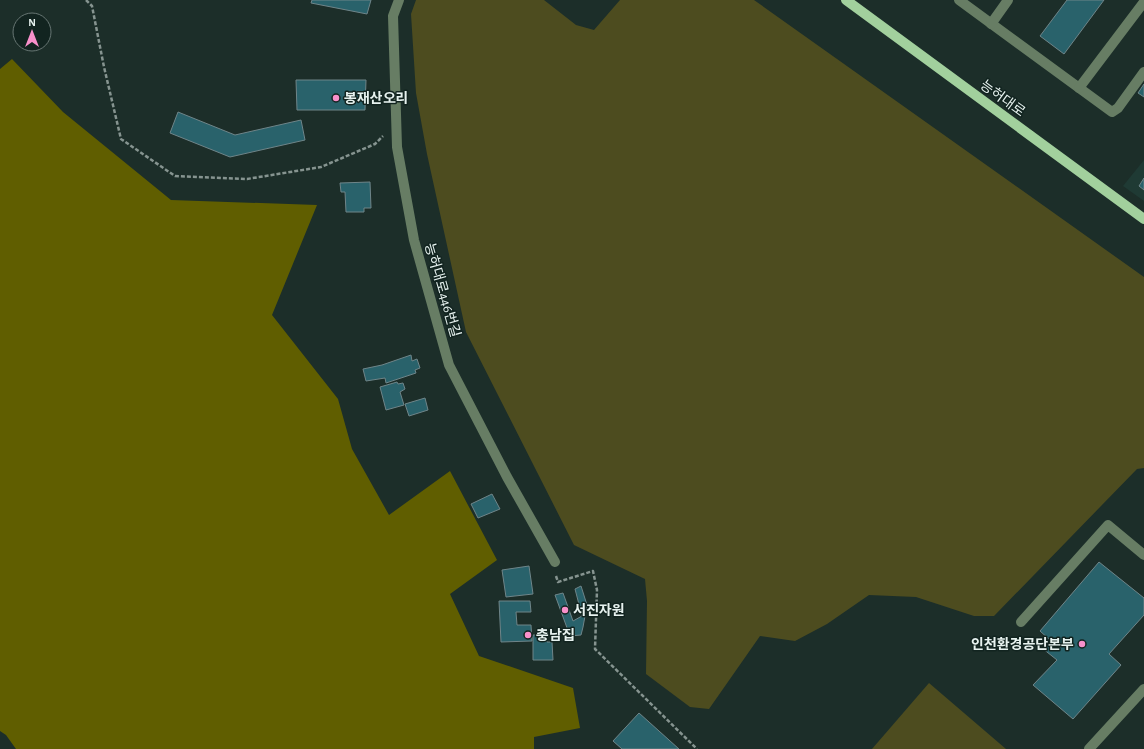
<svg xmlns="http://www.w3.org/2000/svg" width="1144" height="749" font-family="'Alegreya Sans','Noto Sans KR',sans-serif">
	<rect width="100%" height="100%" fill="#1c2e29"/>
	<path fill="#1f3a34" d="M1144 160V201L1123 186Z"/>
	<g fill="#4d4c1f">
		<path d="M416 0H544L576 25 594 30 620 0H754L1144 277V468L1137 469 994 616H974L916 597 869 595 827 624 795 641 760 636 709 709 690 707 646 674 647 601 645 579 574 545 466 332 427 154 416 93 411 14Z"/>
		<path d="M929 683 1006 749H872Z"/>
	</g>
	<path fill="#605e00" d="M12 59 63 112 171 200 317 205 272 315 338 399 352 449 389 515 450 471 497 560 450 594 479 656 573 688 580 728 534 737V749H16L6 735 0 731V69Z"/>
	<g fill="#29626b" stroke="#6f8589">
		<path d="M312 0H371L367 14 311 3Z"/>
		<path d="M1067 0H1104L1064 54 1040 36Z"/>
		<path d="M296 80H366L365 110H297Z"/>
		<path d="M1144 84V97L1138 93Z"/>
		<path d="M178 112 235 135 301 120 305 140 230 157 170 133Z"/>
		<path d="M1144 178V190L1139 186Z"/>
		<path d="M370 182 371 208H364V212H346L345 192H341L340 183Z"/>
		<path d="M411 355 412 361 417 359 420 368 415 370 416 373 386 383 385 378 366 381 363 369 382 365Z"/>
		<path d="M397 382 398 384 403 383 405 389 400 392 404 405 386 410 380 387Z"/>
		<path d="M425 398 428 410 409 416 405 404Z"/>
		<path d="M492 494 500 509 478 518 471 504Z"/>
		<path d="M1099 562 1144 598V615L1109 654 1121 665 1073 719 1033 685 1057 660 1042 648 1050 640 1040 631Z"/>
		<path d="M529 566 533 594 506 597 502 570Z"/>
		<path d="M581 586 587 605 583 627 581 635 570 636 555 595 563 593 573 621 582 616 575 589Z"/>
		<path d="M499 601H530L531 612H516L517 625H531L532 641 501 642Z"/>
		<path d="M533 635H546L547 642H552L553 660H533Z"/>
		<path d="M639 713 679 749H622L613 741Z"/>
	</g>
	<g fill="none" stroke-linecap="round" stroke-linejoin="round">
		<g stroke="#869490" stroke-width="2.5" stroke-dasharray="4 2" stroke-linecap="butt">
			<path d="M86 0 92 6 104 67 121 139 175 176 247 179 321 167 375 144 383 136"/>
			<path d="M556 576 558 582 593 571 597 590 595 649 697 749"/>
		</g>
		<g stroke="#677d64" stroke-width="10">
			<path d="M399 0 393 16 397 147 414 240 449 365 507 477 555 562"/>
			<path d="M959 0 1112 112 1118 108 1144 72"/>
			<path d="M991 24 1008 0"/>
			<path d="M1079 88 1144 2"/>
			<path d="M1021 622 1108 525 1144 555"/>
			<path d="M1089 749 1144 689"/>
		</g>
		<path stroke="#a2d09d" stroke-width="10" d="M846 0 1144 219"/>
	</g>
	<g fill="#f890cb" stroke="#122420" stroke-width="1.5">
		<circle cx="336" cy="98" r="4"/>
		<circle cx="565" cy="610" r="4"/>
		<circle cx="528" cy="635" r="4"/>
		<circle cx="1082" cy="644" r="4"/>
	</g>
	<g text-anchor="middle" stroke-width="3" stroke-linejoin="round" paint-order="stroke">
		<g font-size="14" font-weight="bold" fill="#e7f2ef" stroke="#122420" text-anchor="start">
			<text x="344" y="103">봉재산오리</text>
			<text x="573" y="615">서진자원</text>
			<text x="536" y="640">충남집</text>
			<text x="1074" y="649" text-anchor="end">인천환경공단본부</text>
		</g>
		<g font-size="14" fill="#e7f2ef" stroke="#122420">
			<text transform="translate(1003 98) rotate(36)" y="5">능허대로</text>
			<text transform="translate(443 290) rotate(74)" y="5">능허대로446번길</text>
		</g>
	</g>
	<g transform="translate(32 32)"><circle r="19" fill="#122420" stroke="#677673"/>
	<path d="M0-3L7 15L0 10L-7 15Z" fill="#f890cb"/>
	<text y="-6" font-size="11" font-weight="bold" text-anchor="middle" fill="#e7f2ef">N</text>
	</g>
</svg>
